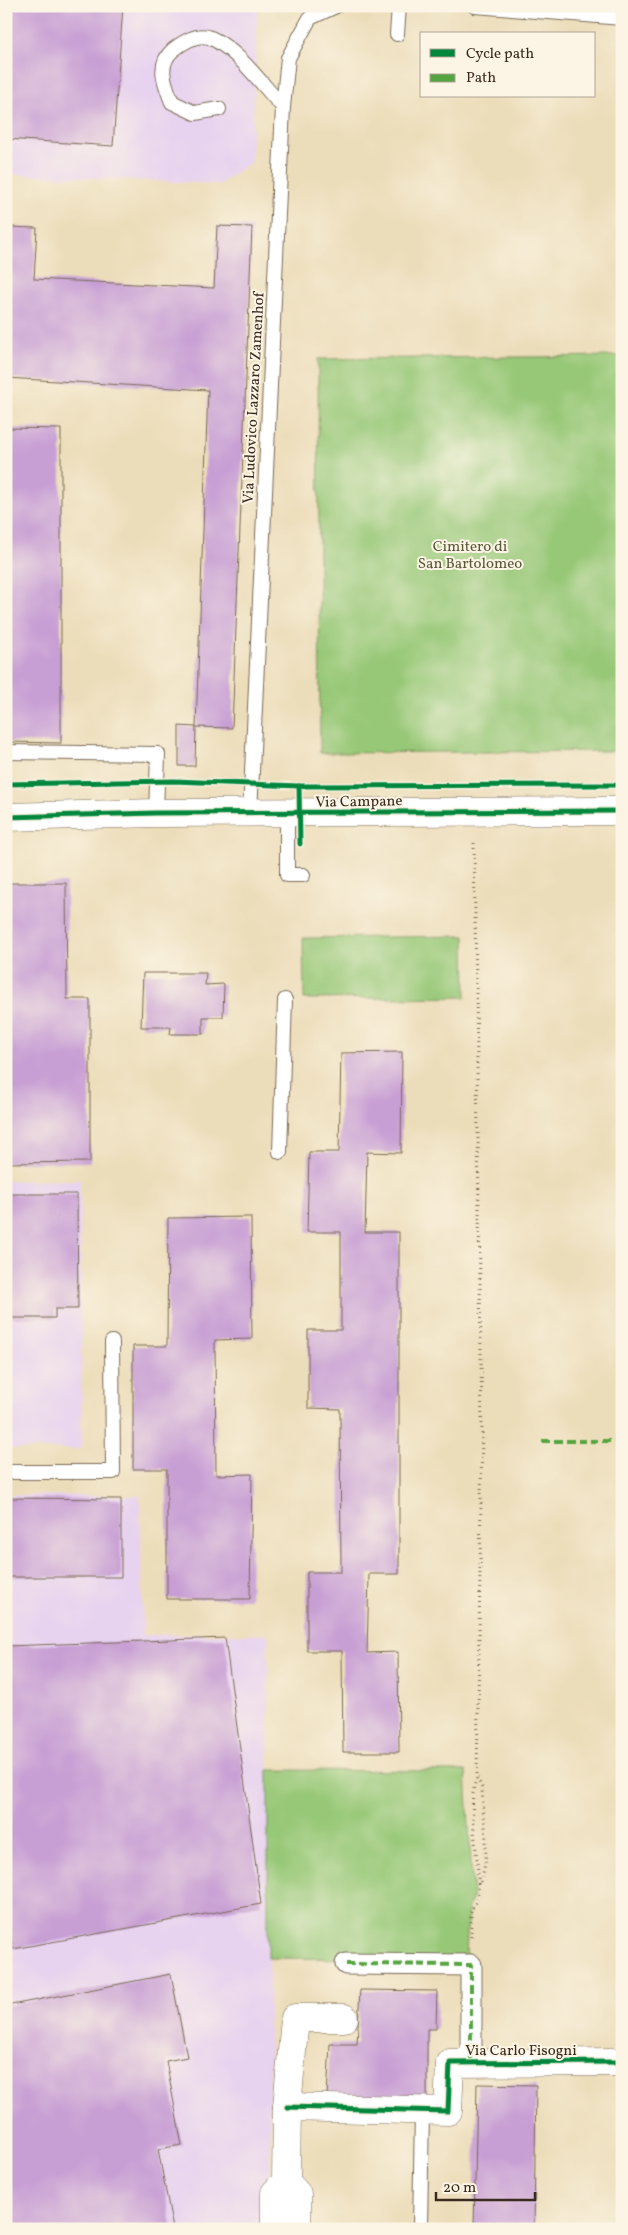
<svg xmlns="http://www.w3.org/2000/svg" width="628" height="2235" font-family="Vollkorn,serif">
	<rect width="100%" height="100%" fill="#fcf5e5"/>
	<filter id="ink" filterUnits="userSpaceOnUse"><feTurbulence type="fractalNoise" baseFrequency=".02" numOctaves="2"/><feDisplacementMap in="SourceGraphic" scale="10" xChannelSelector="R" yChannelSelector="G"/><feConvolveMatrix kernelMatrix="1 2 1 2 8 2 1 2 1" color-interpolation-filters="sRGB"/></filter>
	<filter id="wash" filterUnits="userSpaceOnUse"><feTurbulence type="fractalNoise" baseFrequency=".0096" numOctaves="4" result="noise"/><feDisplacementMap in="SourceGraphic" scale="20" xChannelSelector="R" yChannelSelector="G"/><feGaussianBlur stdDeviation="1.12" result="paint"/><feColorMatrix in="noise" values="0 0 0 0 0 0 0 0 0 0 0 0 0 0 0 0 0 1.4 0 .05"/><feComposite in="paint" operator="in"/></filter>
	<g filter="url(#wash)">
		<rect width="100%" height="100%" fill="#ecddba"/>
		<g fill="#e7d2ef">
			<path d="M6 6H258L251 162 220 184 6 174Z"/>
			<path d="M80 1180 82 1449H6V1181Z"/>
			<path d="M6 1495 140 1496 143 1635 268 1634 270 2229H6Z"/>
		</g>
		<g fill="#97c877" stroke="#69794a">
			<path d="M622 356V751L320 753 318 359Z"/>
			<path d="M465 936 466 997 304 999 303 938Z"/>
			<path d="M268 1770 466 1771 473 1898 468 1908 466 1960 268 1958Z"/>
		</g>
		<g id="blocks">
			<g fill="#c79fd4">
				<path d="M6 6H123L113 146 6 139Z"/>
				<path d="M217 226 252 227 232 728 196 727 195 766H179V726L196 727 208 390 6 378V227L37 228 34 279 214 288Z"/>
				<path d="M6 428 61 429V743L6 742Z"/>
				<path d="M6 883H66L67 999H90V1162L6 1163Z"/>
				<path d="M143 973H206L205 985 224 984 223 1017H203V1034H170L171 1027H141Z"/>
				<path d="M402 1052 401 1153 367 1152 365 1232H399V1574H369L367 1653 398 1652 399 1752H343L342 1651H307V1572H341L340 1409 308 1408V1330H341V1232H307L309 1152H339L341 1053Z"/>
				<path d="M6 1194H77L78 1309H55V1318H6Z"/>
				<path d="M251 1217 252 1339 215 1340 216 1475 252 1474 250 1599H167V1469H133V1346H167L168 1218Z"/>
				<path d="M6 1498 121 1499V1577H6Z"/>
				<path d="M225 1638 261 1904 13 1949 6 1909V1646Z"/>
				<path d="M171 1974 187 2057 166 2061 182 2145 158 2149 173 2229H6V2006Z"/>
				<path d="M360 1990 437 1991 436 2029H427V2097L327 2096 330 2044H357Z"/>
				<path d="M477 2084 536 2085 534 2229H474Z"/>
			</g>
		</g>
	</g>
	<g filter="url(#ink)">
		<use href="#blocks" fill-opacity="0" stroke="#796955" stroke-width="1"/>
		<g fill="none" stroke-linecap="round" stroke-linejoin="round">
			<g stroke="#796955" stroke-width="16">
				<g id="service">
					<path d="M475 6 622 18"/>
					<path d="M397 34 399 6"/>
					<path d="M219 109 195 113 172 102C165 84 156 65 173 50 183 42 198 32 211 38 238 50 263 86 283 107"/>
					<path d="M6 752 158 754 156 813"/>
					<path d="M250 814 283 107 288 58 310 18 336 6"/>
					<path d="M287 814V875H303"/>
					<path d="M280 1152 285 1000"/>
					<path d="M6 1472H113L112 1342"/>
					<path d="M420 2229 422 2111"/>
				</g>
			</g>
			<g stroke="#796955" stroke-width="23">
				<path id="pedestrian" d="M346 1964 471 1965V2063"/>
			</g>
			<g stroke="#796955" stroke-width="29">
				<g id="minor">
					<path d="M6 817 156 813 622 811"/>
					<path d="M287 2107 448 2111 450 2063 622 2062"/>
					<path d="M286 2182 297 2194V2229"/>
					<path d="M275 2229V2193L286 2182 287 2107 295 2018H344"/>
				</g>
			</g>
			<g stroke="#796955" stroke-width="3" stroke-dasharray="1 4" stroke-linecap="butt">
				<path d="M474 843 482 1430 477 1777 482 1788C483 1820 492 1855 479 1885"/>
				<path d="M471 1937V1909C491 1894 462 1807 477 1778"/>
			</g>
			<use href="#service" stroke="#fff" stroke-width="14"/>
			<use href="#pedestrian" stroke="#fff" stroke-width="21"/>
			<use href="#minor" stroke="#fff" stroke-width="28"/>
			<g stroke="#54a441" stroke-width="4" stroke-dasharray="8 4" stroke-linecap="butt">
				<path d="M542 1441H622"/>
				<path d="M346 1964 471 1965V2063"/>
			</g>
			<g stroke="#fcf5e5" stroke-width="8">
				<g id="cycleway">
					<path d="M6 784 174 781 299 786"/>
					<path d="M6 817 156 813 622 811"/>
					<path d="M300 844 299 786 622 785"/>
					<path d="M287 2107 448 2111 450 2063 622 2062"/>
				</g>
			</g>
			<use href="#cycleway" stroke="#00873e" stroke-width="5"/>
		</g>
	</g>
	<g text-anchor="middle" stroke-width="4" stroke-linejoin="round" paint-order="stroke">
		<g font-size="15" fill="#3b2a1e" stroke="#fcf5e5">
			<text transform="translate(253 398) rotate(-87)" y="5">Via Ludovico Lazzaro Zamenhof</text>
			<text transform="translate(359 801) rotate(-1)" y="5">Via Campane</text>
			<text x="521" y="2055">Via Carlo Fisogni</text>
		</g>
		<g font-size="15" fill="#575939" stroke="#fcf5e5">
			<text x="470" y="551">Cimitero di<tspan x="470" dy="17">San Bartolomeo</tspan></text>
		</g>
	</g>
	<rect width="628" height="2235" fill="none" stroke="#fcf5e5" stroke-width="25"/>
	<rect x="420" y="32" width="175" height="65" fill="#fcf5e5" stroke="#afa495"/>
	<rect x="430" y="49" width="25" height="8" fill="#00873e" stroke="#afa495"/>
	<text x="466" y="58" font-size="15" fill="#3b2a1e">Cycle path</text>
	<rect x="430" y="74" width="25" height="8" fill="#54a441" stroke="#afa495"/>
	<text x="466" y="82" font-size="15" fill="#3b2a1e">Path</text>
	<path d="M436 2192v8h99v-8" fill="none" stroke="#3b2a1e" stroke-width="2.5"/>
	<text x="443" y="2192" font-size="15" fill="#3b2a1e" stroke="#fcf5e5" stroke-width="4" paint-order="stroke">20 m</text>
</svg>
